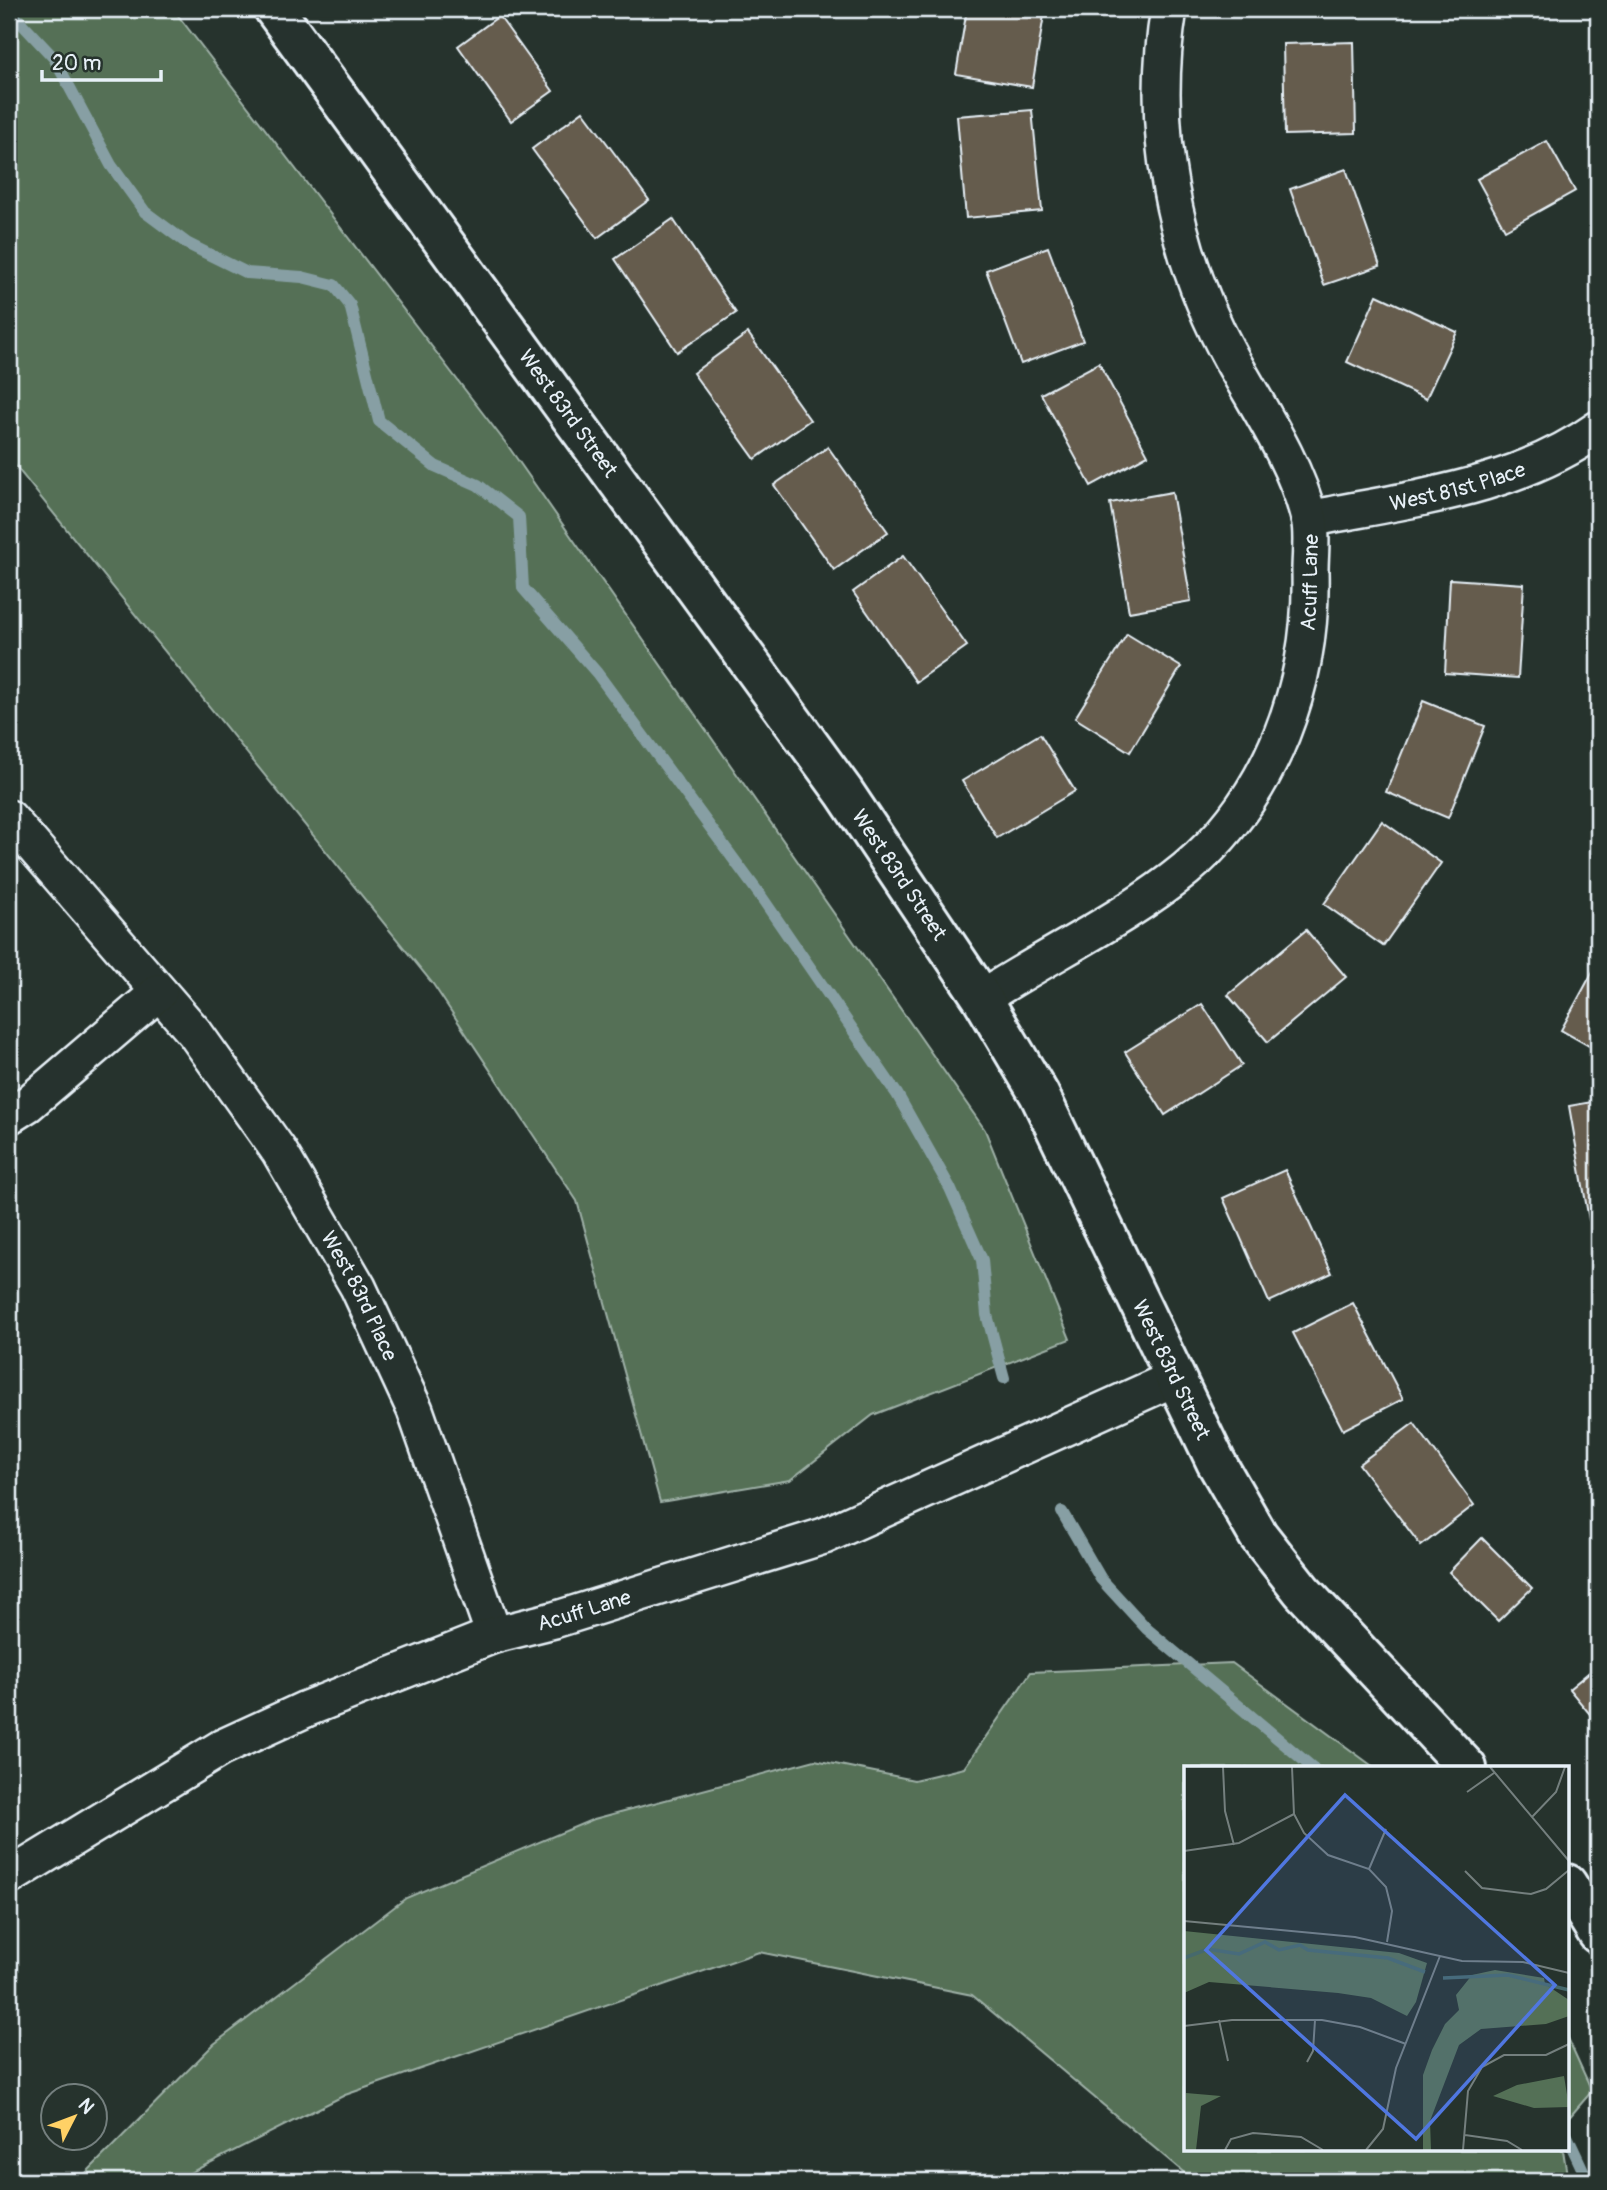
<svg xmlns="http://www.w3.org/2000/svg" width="1607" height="2190" font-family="Pangolin,sans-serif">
	<rect width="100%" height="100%" fill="#26332d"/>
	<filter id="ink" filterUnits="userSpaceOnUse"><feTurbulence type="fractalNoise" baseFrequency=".0143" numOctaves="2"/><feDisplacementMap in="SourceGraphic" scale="14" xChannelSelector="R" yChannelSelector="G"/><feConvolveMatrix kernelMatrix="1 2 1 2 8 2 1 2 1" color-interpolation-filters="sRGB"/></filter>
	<g filter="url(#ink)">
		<g fill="#547056" stroke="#9eb0a7" stroke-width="2">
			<path d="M9 9H173L508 446 985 1130 1070 1339 873 1415 790 1480 660 1502 577 1201 433 984 9 458Z"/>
			<path d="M1232 1663 1375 1768H1185V2150H1563L1568 2181H1194L972 1995 759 1952 345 2095 174 2181H78L214 2044 406 1898 594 1819 815 1760 914 1780 964 1768 1031 1672Z"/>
			<path d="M1567 2036 1592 2091 1567 2120Z"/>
		</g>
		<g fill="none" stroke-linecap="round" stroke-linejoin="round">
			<g stroke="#879fa4" stroke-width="12">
				<path d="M9 10 54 58 111 165 145 212 188 244 247 273 302 277 334 285 350 305 379 421 435 466 478 485 519 517 523 588 597 673 760 895 897 1094 950 1188 982 1260 987 1315 1004 1378"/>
				<path d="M1062 1512 1101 1579 1147 1629 1313 1768"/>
				<path d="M1567 2136 1588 2181"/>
			</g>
		</g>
		<g fill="#655c4e" stroke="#e8f1f8" stroke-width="2">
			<path d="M967 9H1045L1032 87 956 74Z"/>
			<path d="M499 16 553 91 511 121 458 46Z"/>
			<path d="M1354 42 1356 133 1285 135 1283 44Z"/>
			<path d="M1032 110 1042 211 966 218 957 116Z"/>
			<path d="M583 111 649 200 597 238 532 149Z"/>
			<path d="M1547 141 1575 191 1505 230 1477 179Z"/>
			<path d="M1346 169 1380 266 1324 285 1290 189Z"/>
			<path d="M673 219 736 313 677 352 615 259Z"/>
			<path d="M1048 247 1083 341 1021 364 986 270Z"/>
			<path d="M1377 295 1457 332 1426 399 1347 362Z"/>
			<path d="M748 333 810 420 755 459 693 373Z"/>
			<path d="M1099 363 1148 455 1091 486 1041 394Z"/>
			<path d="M828 447 888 532 834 570 774 485Z"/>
			<path d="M1172 492 1191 601 1129 612 1110 503Z"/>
			<path d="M903 556 967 646 916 682 853 592Z"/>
			<path d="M1450 579 1524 584 1518 678 1445 673Z"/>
			<path d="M1127 634 1181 667 1130 752 1075 718Z"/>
			<path d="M1423 701 1485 726 1448 818 1386 792Z"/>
			<path d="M1040 734 1075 791 997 838 962 781Z"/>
			<path d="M1382 821 1441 863 1383 946 1324 904Z"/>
			<path d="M1306 930 1346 977 1268 1042 1228 995Z"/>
			<path d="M1598 962V1051L1561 1030Z"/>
			<path d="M1202 1004 1242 1065 1165 1115 1125 1052Z"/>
			<path d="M1598 1101V1218L1589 1220 1569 1106Z"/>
			<path d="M1285 1170 1332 1273 1269 1302 1223 1198Z"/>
			<path d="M1353 1303 1403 1399 1343 1430 1293 1333Z"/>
			<path d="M1414 1423 1474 1505 1421 1546 1359 1464Z"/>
			<path d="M1482 1538 1532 1588 1498 1621 1449 1572Z"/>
			<path d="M1598 1665V1724L1569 1689Z"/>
		</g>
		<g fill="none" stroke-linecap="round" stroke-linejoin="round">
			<g stroke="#e8f1f8" stroke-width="40">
				<g id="street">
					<path id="s1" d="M1309 519C1408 499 1514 489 1598 429"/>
					<path id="s2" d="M9 818 195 1033 279 1151 358 1287 415 1410 494 1635"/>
					<path id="s3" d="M982 998C1049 954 1124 920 1186 869 1273 796 1313 682 1310 571 1310 554 1313 534 1309 518 1295 462 1259 409 1232 360 1173 253 1149 129 1169 9"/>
					<path d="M9 1116 28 1104 159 992"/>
					<path id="s4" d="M9 1877 221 1748 306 1709 494 1635 554 1620 824 1536 1175 1378"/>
				</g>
			</g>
			<g stroke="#e8f1f8" stroke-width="44">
				<g id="secondary">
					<path id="s5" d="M274 9 844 792 982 998 1039 1094 1216 1462 1258 1535 1302 1591 1467 1768"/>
					<path d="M1567 1884 1598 1934"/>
				</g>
			</g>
			<use href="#street" stroke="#26332d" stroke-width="35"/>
			<use href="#secondary" stroke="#26332d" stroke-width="38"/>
		</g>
	</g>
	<g text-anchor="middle" stroke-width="5" stroke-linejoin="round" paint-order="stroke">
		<g font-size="21" fill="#e8f1f8" stroke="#26332d">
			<text dy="7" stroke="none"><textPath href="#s5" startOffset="500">West 83rd Street</textPath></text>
			<text dy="7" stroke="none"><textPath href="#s1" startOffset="152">West 81st Place</textPath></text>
			<text dy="7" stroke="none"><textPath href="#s3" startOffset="564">Acuff Lane</textPath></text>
			<text dy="7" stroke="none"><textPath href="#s5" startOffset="1068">West 83rd Street</textPath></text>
			<text dy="7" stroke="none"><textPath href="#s2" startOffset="595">West 83rd Place</textPath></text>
			<text dy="7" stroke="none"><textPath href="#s5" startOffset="1634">West 83rd Street</textPath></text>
			<text dy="7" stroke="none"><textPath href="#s4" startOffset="637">Acuff Lane</textPath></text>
		</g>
	</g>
	<g transform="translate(1184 1766)">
		<rect width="385" height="385" fill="#26332d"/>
		<path d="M0 165 215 187 243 197 232 236 223 250 187 232 154 227 25 216 0 227ZM311 204 360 212 361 218 385 234V250L362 258 297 263 275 279 246 355 247 384H239V309L248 284 261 258 275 244 272 229 288 209ZM380 310 385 341 350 342 309 330 333 319ZM2 327 37 330 17 340 12 384H0Z" fill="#547056"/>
		<path fill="none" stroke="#46696c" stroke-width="3.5" d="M0 192 24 183 55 188 81 176 95 184 116 179 124 184 204 192 241 206M259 212 324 209 385 224"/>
		<path fill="none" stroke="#747f7e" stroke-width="2" d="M39 1 41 45 50 79M108 1 110 48 120 67 144 89 185 103 202 121 208 145 203 176M306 1 385 95M283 26 310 7M348 51 372 26 381 1M0 85 55 77 110 48M185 103 202 63M281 105 298 122 347 128 362 123 385 104M0 155 171 171 278 195 339 196 385 207M35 254 44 295M0 260 48 254H138L176 261 222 278M123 296 129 285 131 254M281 369 323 375 338 384M41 384 47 373 69 367 117 371 139 384M182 384 199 363 212 302 256 190M279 384 284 325 298 301 320 289H362L385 278"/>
		<path fill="#5077e0" fill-opacity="0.15" stroke="#5077e0" stroke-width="3.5" d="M161 29 371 219 232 373 22 184Z"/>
		<rect width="385" height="385" fill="none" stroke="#e8f1f8" stroke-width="3.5"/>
	</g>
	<rect width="1607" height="2190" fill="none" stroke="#26332d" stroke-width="35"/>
	<rect x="18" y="18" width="1572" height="2155" fill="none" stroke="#e8f1f8" stroke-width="2.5" filter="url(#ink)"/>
	<g transform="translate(74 2117) rotate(48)"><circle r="33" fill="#26332d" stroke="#747f7e" stroke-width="2"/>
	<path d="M0-5L12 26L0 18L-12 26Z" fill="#ffd166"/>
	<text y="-10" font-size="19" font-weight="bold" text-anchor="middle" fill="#e8f1f8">N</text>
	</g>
	<path d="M42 70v10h119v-10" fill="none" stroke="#e8f1f8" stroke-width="3.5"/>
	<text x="52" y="70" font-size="21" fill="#e8f1f8" stroke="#26332d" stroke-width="5" paint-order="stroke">20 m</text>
</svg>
